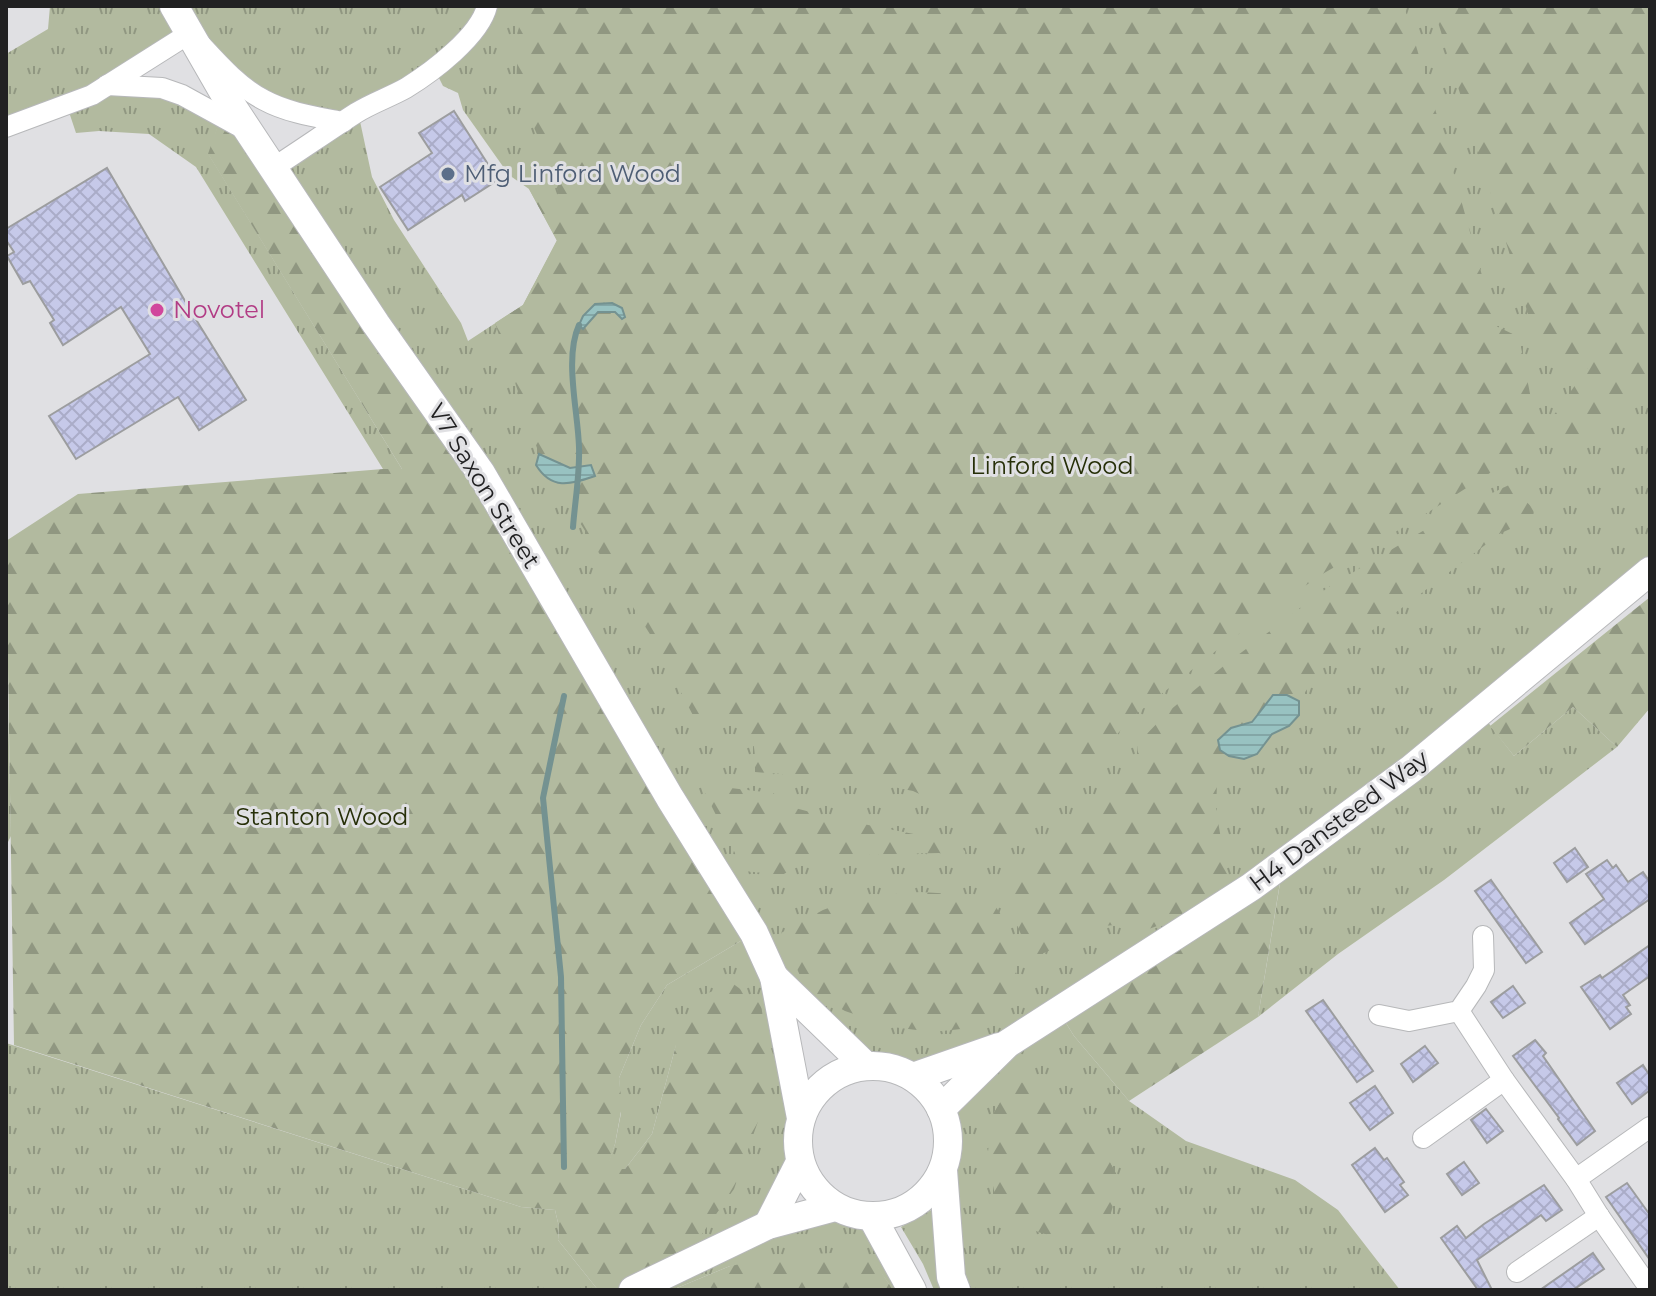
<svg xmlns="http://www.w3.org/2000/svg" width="1656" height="1296" font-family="Montserrat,sans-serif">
	<defs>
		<pattern id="grass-tufts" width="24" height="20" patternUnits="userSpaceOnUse" patternTransform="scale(2)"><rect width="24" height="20" fill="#b2ba9f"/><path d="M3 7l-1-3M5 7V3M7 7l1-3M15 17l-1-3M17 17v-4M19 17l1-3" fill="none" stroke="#909781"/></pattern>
		<pattern id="forest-firs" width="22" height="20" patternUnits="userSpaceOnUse" patternTransform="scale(2)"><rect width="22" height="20" fill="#b2ba9f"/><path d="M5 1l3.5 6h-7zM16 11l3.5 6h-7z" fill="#909781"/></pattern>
		<pattern id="water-rules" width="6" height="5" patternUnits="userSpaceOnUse" patternTransform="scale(2)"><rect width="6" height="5" fill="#98c2c1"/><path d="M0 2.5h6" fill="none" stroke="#83a6a6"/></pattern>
		<pattern id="building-cross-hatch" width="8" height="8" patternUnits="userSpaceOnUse" patternTransform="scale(2)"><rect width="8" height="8" fill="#c6c9e9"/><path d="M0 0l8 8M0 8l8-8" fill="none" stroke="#aaacc8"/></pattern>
	</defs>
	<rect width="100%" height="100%" fill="#e0e0e3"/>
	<g fill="url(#grass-tufts)" fill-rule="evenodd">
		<path d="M50 6H1650V571L1480 712 1514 756 1573 707 1617 747 1444 880 1338 954 1258 1017 1283 865 1061 1015 1074 1036 1129 1101 1186 1141 1295 1180 1338 1210 1400 1290H956L943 1170 948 1150 947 1126 941 1109 1005 1046 913 1077 889 1067 866 1066 775 978 801 1118 798 1142 800 1162 768 1224 835 1207 854 1214 872 1217 912 1290H893L873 1261 730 1266 672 1290H633L676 1045 652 1134 625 1169H606L615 1144 621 1113 619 1078 641 1025 667 985 754 933 273 168 342 122 265 101 190 33 109 85 162 88 221 116 209 155 402 469H383L196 167 149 134 99 131 76 133 67 106 6 127V54L48 29ZM434 68 443 86 458 93 463 110 509 175 529 189 557 240 523 305 468 341 461 323 394 220 372 177 358 112Z"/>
		<path d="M6 610 11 836 6 846Z"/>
		<path d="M6 1043 521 1207 555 1210 559 1227 558 1240 598 1290H6Z"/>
		<path d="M933 1209 946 1290H934L923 1264 901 1227Z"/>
	</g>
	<g fill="url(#forest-firs)">
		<path d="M513 6H1404L1445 142 1496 326 1519 337 1538 435 1523 452 1416 520 1319 576 1222 646 1135 715 1107 745 1031 815 997 851 960 813 913 791 859 780 755 772C755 760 756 744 749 734 739 717 712 720 696 721L653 639 555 483 573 484 590 465 570 468 539 454 495 323 523 305 557 241 529 189 560 200 552 169 516 86 519 26Z"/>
		<path d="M1433 6H1650V388L1561 450 1551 419 1591 363 1538 346Z"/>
		<path d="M221 116 251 134 754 933 667 985 641 1025 619 1078 622 1106 615 1144 607 1169H625L652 1134 676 1045 701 996 732 983 761 1004 772 1082 734 1189 677 1269 633 1290H598L558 1240 559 1227 555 1210 521 1207 14 1045 6 541 78 494 383 469H402L208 154Z"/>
		<path d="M1509 485 1534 509 1533 519 1501 533 1321 669 1299 701 1287 695 1252 722 1231 728 1220 750 1229 756 1217 783 1216 810 1229 885 1174 920 1143 931 1126 924 1103 926 1033 958C1018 931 1010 910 1005 880L1030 856 1054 842 1073 821 1135 780 1139 768 1137 744 1169 711 1226 664 1330 586 1465 506Z"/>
		<path d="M1650 597V708L1617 747 1573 707 1514 756 1490 726Z"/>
		<path d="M694 771 714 786 773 793 795 808 833 818 954 842 965 851 966 859 939 853 849 855 811 859 782 875 744 871Z"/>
		<path d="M1283 864 1258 1017 1129 1101 1074 1036 1061 1015Z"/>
		<path d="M920 892 989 896 1001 915 1011 957 1024 996 989 1026 933 1032 892 1027 845 1011 806 989 781 933 823 910 858 897Z"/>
		<path d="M1012 1082 1035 1083 1057 1089 1067 1112 1098 1139 1120 1181 1101 1248 1041 1233 1000 1217 987 1159 993 1114Z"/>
		<path d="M832 1253 874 1261 893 1290H672L730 1266 789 1255Z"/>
	</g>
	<g fill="url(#water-rules)" stroke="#749291" stroke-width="2">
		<path d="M612 303 622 308 625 317 622 319 615 312H598L583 329 579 325 583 316 595 304Z"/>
		<path d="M539 454 570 468 591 465 595 476C571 484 552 491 536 465Z"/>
		<path d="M1273 695H1287L1299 701V715L1289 726 1272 734 1257 754 1244 759 1229 756 1220 750 1218 740 1231 728 1252 722Z"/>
	</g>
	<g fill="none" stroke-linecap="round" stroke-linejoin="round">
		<g stroke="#749291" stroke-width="6">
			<path d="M573 527C575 501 580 473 579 447 578 411 564 358 579 325"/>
			<path d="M564 696 543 798 561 977 564 1167"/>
		</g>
	</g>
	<g fill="url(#building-cross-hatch)" stroke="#9c9d9f" stroke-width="2">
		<path d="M454 111 498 180 465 201 462 195 408 230 380 187 432 153 419 133Z"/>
		<path d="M107 168 195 318 246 400 199 430 178 397 76 459 49 416 150 354 121 307 63 345 50 323 54 320 30 281 23 284 7 256 14 252 6 240V229Z"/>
		<path d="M1575 848 1588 867 1567 882 1554 863Z"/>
		<path d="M1607 860 1613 868 1616 865 1628 882 1643 872 1650 882V899L1585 944 1570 923 1604 899 1586 874Z"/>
		<path d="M1491 880 1542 952 1526 963 1475 891Z"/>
		<path d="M1650 945V976L1623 995 1630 1005 1626 1007 1631 1014 1610 1029 1581 987 1600 975 1602 978Z"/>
		<path d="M1513 986 1525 1003 1503 1018 1491 1002Z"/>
		<path d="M1323 1000 1373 1071 1357 1082 1306 1011Z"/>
		<path d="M1535 1040 1546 1053 1543 1056 1595 1131 1577 1145 1558 1119 1559 1118 1513 1056Z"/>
		<path d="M1425 1046 1438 1063 1413 1082 1401 1064Z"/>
		<path d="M1643 1065 1650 1076V1090L1632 1104 1617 1083Z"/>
		<path d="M1375 1086 1393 1113 1370 1130 1350 1103Z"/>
		<path d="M1486 1109 1503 1131 1487 1143 1471 1120Z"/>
		<path d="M1375 1148 1384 1160 1387 1158 1404 1182 1400 1185 1408 1195 1385 1212 1352 1165Z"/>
		<path d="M1464 1162 1479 1183 1462 1195 1447 1174Z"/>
		<path d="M1627 1183 1650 1215V1260L1606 1197Z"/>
		<path d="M1544 1185 1562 1210 1546 1221 1541 1215 1477 1260 1492 1290H1478L1441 1238 1457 1226 1466 1238 1484 1224Z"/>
		<path d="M1593 1253 1604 1269 1573 1290H1540Z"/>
	</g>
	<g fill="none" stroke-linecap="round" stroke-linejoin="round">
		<g stroke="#b7b8ba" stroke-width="22">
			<g id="street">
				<path d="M107 85 162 88 182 95 244 129"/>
				<path d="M6 127 92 95 190 33C212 56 235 85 264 100 288 113 317 117 343 122"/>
				<path d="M273 168C301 150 328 131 356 113 372 103 390 97 406 88 432 72 480 36 487 6"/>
				<path d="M1459 1011 1504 1080 1576 1179 1599 1216 1650 1289"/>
				<path d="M1379 1015 1409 1021 1459 1011 1476 986 1484 970 1483 936"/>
				<path d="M1423 1138 1504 1080"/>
				<path d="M1576 1179 1650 1127"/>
				<path d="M1517 1272 1599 1216"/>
			</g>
		</g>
		<g stroke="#b7b8ba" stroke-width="30">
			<g id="secondary">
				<path d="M174 6 228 100 376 324 481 473 670 798 754 933 774 977 801 1118"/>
				<path d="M774 977 866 1066"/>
				<circle cx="873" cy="1141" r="75"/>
				<path d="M913 1077 999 1047"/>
				<path d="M941 1109 1007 1044 1251 887 1411 769 1650 571"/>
				<path d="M943 1170 951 1277 956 1290"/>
				<path d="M872 1217 912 1290"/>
				<path d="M768 1225 800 1162"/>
				<path d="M633 1290 768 1225 835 1207"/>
			</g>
		</g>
		<use href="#street" stroke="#fff" stroke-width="20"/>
		<use href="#secondary" stroke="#fff" stroke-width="28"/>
	</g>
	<circle fill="#5c6f8a" stroke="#e0e0e3" stroke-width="3" cx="448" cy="174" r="8"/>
	<circle fill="#d1479c" stroke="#e0e0e3" stroke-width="3" cx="157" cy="310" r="8"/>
	<g text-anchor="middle" stroke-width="6" stroke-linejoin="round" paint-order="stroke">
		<g font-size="24" fill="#4e5e75" stroke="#e0e0e3" text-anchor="start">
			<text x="464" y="182">Mfg Linford Wood</text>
		</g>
		<g font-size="24" fill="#b23c85" stroke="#e0e0e3" text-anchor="start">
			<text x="173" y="318">Novotel</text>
		</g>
		<g font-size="24" fill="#262f08" stroke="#e0e0e3">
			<text x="1052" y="474">Linford Wood</text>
			<text x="322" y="825">Stanton Wood</text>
		</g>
		<g font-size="24" fill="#212122" stroke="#e0e0e3">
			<text transform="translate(484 486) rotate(58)" y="8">V7 Saxon Street</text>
			<text transform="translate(1339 821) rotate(-37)" y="8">H4 Dansteed Way</text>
		</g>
	</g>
	<rect width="1656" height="1296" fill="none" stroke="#212122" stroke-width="16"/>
</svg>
